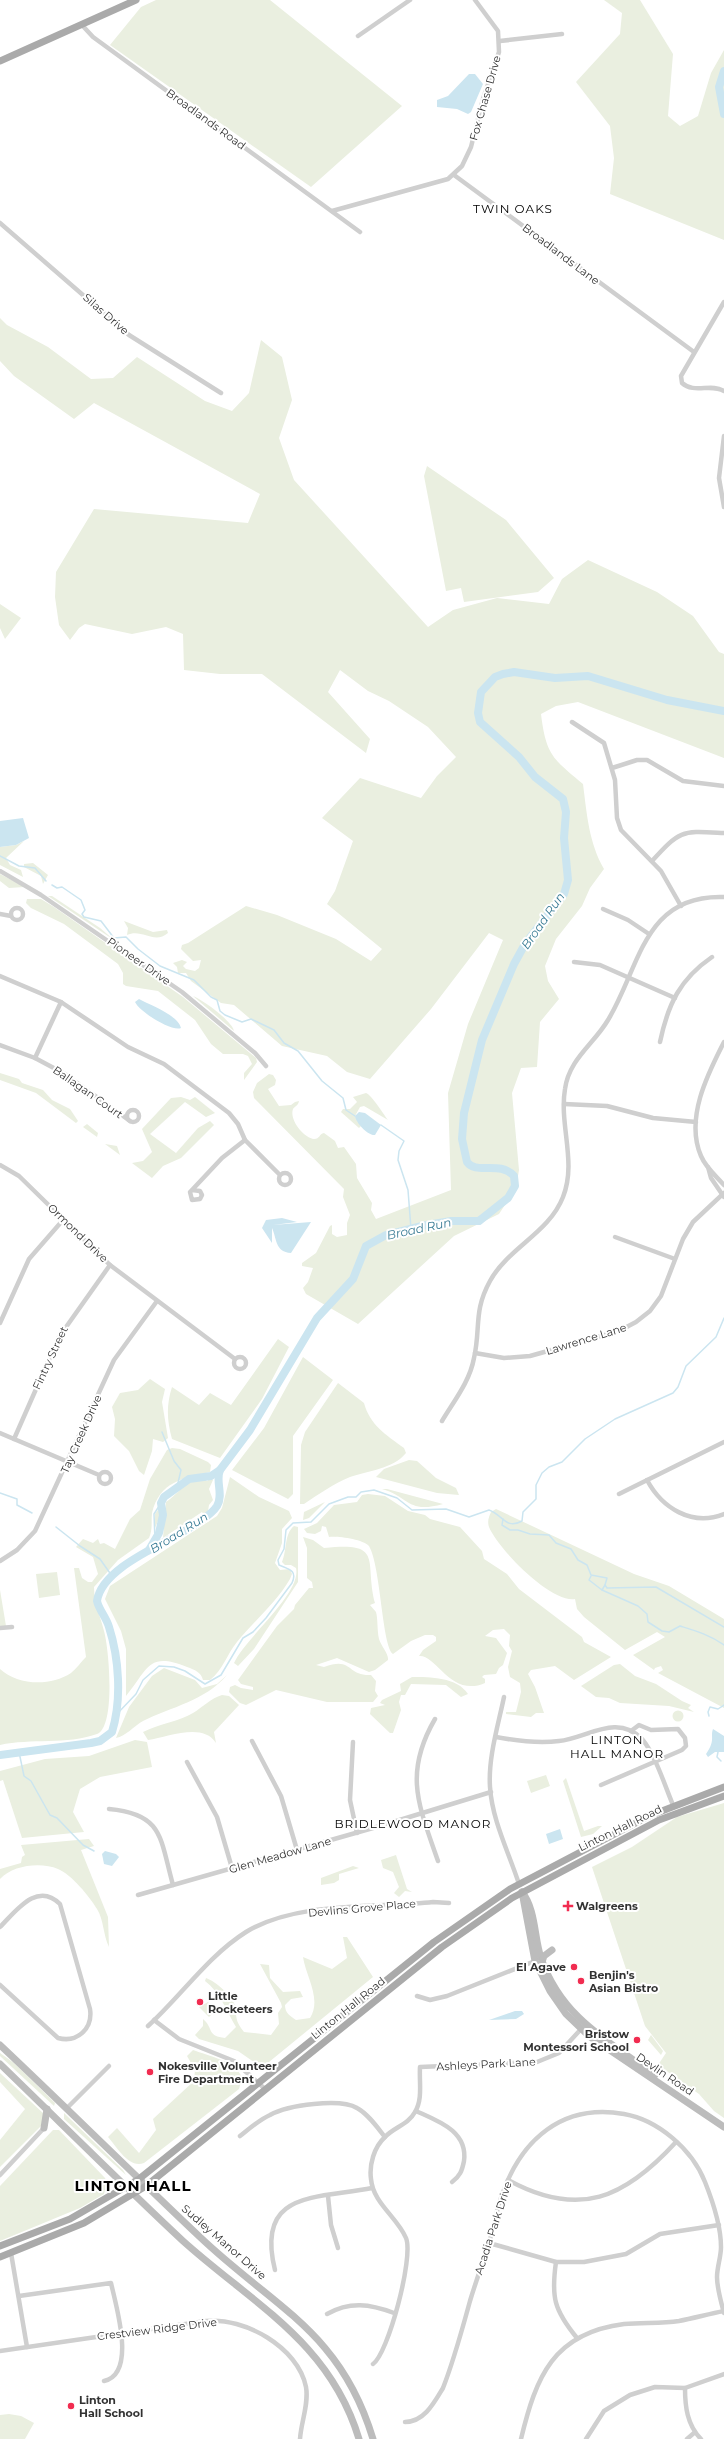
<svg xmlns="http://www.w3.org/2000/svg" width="724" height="2439" font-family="Montserrat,sans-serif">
	<rect width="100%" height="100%" fill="#fff"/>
	<g fill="#eaefe0">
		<path d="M156 0H270L402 106 311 187 110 45 141 7Z"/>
		<path d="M604 0H640L673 54 668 116 680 126 698 116 711 73 724 50V240L610 194 614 158 610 126 576 82 620 34 622 13Z"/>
		<path d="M0 318 7 325 48 347 91 379 113 378 137 357 205 401 232 411 249 393 261 340 282 357 292 400 279 438 294 480 428 627 453 610 497 598 549 604 562 579 588 560 657 592 693 616 719 652 724 654V758L578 702 556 706 541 714C546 755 553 759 583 784 587 815 589 843 604 869L590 888 582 906 556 939 545 966 548 981 559 999 540 1022 537 1067 521 1068 512 1093 519 1170 516 1188 499 1214 454 1236 358 1324 306 1294 303 1288 308 1282 313 1268 302 1266V1263L316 1253 330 1226 332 1225V1234L337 1237 347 1235V1223L350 1215 343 1197 344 1189 254 1098 253 1092 257 1083 269 1074 273 1075 276 1080 275 1085 268 1089 279 1106 291 1105 295 1102 299 1101C298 1106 295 1106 293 1109 289 1120 304 1138 314 1139 320 1139 319 1134 324 1133L335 1141 338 1148 344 1147 356 1164 357 1178 372 1203 371 1210 376 1219 451 1190 448 1093 468 1024 503 940 489 933 431 1009 370 1079 347 1072 327 1056 282 1046 234 1005 221 1003 191 981 186 973H178L177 967 173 963 182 960 187 962 183 966 186 969 195 971 199 968 201 960 193 961 181 949 182 945 188 943 246 906 277 915 336 939 371 961 382 949 327 904 335 891 353 841 322 818 360 778 421 798 437 776 456 757 428 727 389 701 368 691 340 670 328 692 370 739 366 753 262 674H220L184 670 183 634 166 627 132 634 85 624 79 628 70 640 59 625 55 597 56 572 94 509 248 523 260 494 94 403 74 419 14 376 0 361Z"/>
		<path d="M427 466 506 520 554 578 538 592 464 602 461 588 446 591 424 476Z"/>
		<path d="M0 604 21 618 5 639 0 628Z"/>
		<path d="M24 841 6 858 10 865 21 870 23 877 0 865V847L16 845Z"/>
		<path d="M33 863 48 875 43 884 41 876 24 867V864Z"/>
		<path d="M0 874 25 887 9 888 0 881Z"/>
		<path d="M48 896H52L100 928 114 940Z"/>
		<path d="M27 899H41L54 907 183 997 256 1058 257 1062 244 1080V1073L252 1064 248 1056 243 1054H223L211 1044 195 1020 158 991 126 986 123 984V973L118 964 64 924 31 908 26 903Z"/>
		<path d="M124 921 153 932 167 930 168 933C154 945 142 928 127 935L128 928Z"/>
		<path d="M193 996C203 1000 232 1021 234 1031Z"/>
		<path d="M0 1073 19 1079 22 1083 43 1090 52 1100 70 1109 78 1121 76 1123 36 1093 0 1080Z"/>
		<path d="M366 1093C371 1094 384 1115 388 1120L364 1106 360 1107 355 1116 361 1126 359 1128 341 1112 343 1109H350L357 1102 353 1097Z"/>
		<path d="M181 1097 190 1100 195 1097 215 1113 206 1117 185 1102 150 1134 176 1153 198 1128 210 1121 214 1125 181 1158 163 1166 152 1178 132 1163 143 1161 152 1152 142 1129 171 1098Z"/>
		<path d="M87 1124 98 1133 97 1137 83 1127Z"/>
		<path d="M105 1144 117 1146 120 1155Z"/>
		<path d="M278 1339 289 1347 262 1399 220 1458 172 1439C167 1420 166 1406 172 1387L199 1405 210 1393 231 1405Z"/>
		<path d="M303 1357 333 1380 293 1436V1494L288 1499 232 1470 264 1428Z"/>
		<path d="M150 1379 165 1389 162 1402 168 1438 163 1442 153 1439 152 1451 144 1475 139 1471 129 1451 114 1436 115 1419 112 1407 120 1393 138 1390Z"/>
		<path d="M338 1383 364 1403C370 1425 385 1434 404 1448L406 1453C393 1469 367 1471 350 1477 333 1484 319 1494 304 1504H300L301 1445 305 1432Z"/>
		<path d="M172 1448 180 1449 208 1462 211 1465 210 1472C182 1479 160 1481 152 1513 151 1522 153 1529 149 1538L118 1560 94 1587C94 1604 100 1615 104 1631 109 1648 116 1727 97 1734 67 1745 31 1738 0 1745V1669C17 1685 50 1687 71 1673 76 1669 81 1662 86 1657L74 1568H79L82 1578 88 1582H92L98 1574 93 1557 76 1547 83 1539 93 1543 98 1539 100 1544 104 1543 115 1549 130 1519 140 1510 150 1479 167 1450Z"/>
		<path d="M409 1460 417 1461 436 1478 456 1488 459 1495 437 1493 376 1477 384 1469Z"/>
		<path d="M230 1477 259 1497 289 1511 292 1518 282 1529V1543L275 1563 280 1570 290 1569 292 1574 290 1579C276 1603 254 1621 237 1642 227 1654 223 1670 210 1680H203C201 1672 195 1670 187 1667 147 1651 148 1670 126 1696V1649L121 1631 105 1599 110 1586 217 1516 222 1508Z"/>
		<path d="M204 1478 207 1481 211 1478 213 1480 209 1489 213 1500 209 1505 208 1511 204 1515 202 1512 163 1538 166 1502C180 1493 185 1479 204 1478Z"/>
		<path d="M382 1489H387L443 1504C407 1514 410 1497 382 1489Z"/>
		<path d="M368 1494 385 1496 408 1511 425 1515 430 1519 460 1527 482 1551 484 1559 507 1574 519 1589 582 1637 584 1642 611 1657 574 1680 555 1666 531 1670 528 1674 535 1687 544 1713H536L531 1717 506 1714V1712H516L521 1692 520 1683 510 1677 508 1667 512 1651 509 1646 510 1635 504 1629 493 1630 485 1636 496 1638 507 1653 503 1665 499 1668 496 1674 484 1675 482 1677 485 1679V1683C451 1698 436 1654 419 1656L423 1650 436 1641V1637L433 1635H425L411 1641 393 1654C382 1646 381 1567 369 1546 362 1539 338 1536 329 1537L326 1527 322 1526 321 1531 315 1534 307 1533 304 1529 317 1523 334 1505 357 1502 362 1495Z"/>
		<path d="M325 1502 309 1518 303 1520 304 1512Z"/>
		<path d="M160 1507V1516L155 1528V1514Z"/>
		<path d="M496 1509 634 1574 669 1586 724 1619V1708L658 1673 663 1670 661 1666 655 1668 654 1670 633 1655 665 1637 657 1632 625 1650 584 1617 577 1609 575 1599C551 1603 498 1549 489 1527 487 1521 489 1517 491 1512Z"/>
		<path d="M294 1526 298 1527V1582L254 1649 238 1666 234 1663C245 1638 302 1593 296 1568L291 1565H285L282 1562C287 1551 284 1534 294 1526Z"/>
		<path d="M303 1537 313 1540 324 1548C385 1541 364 1561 375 1603L370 1605 376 1612C378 1619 377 1630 379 1639 381 1646 389 1654 388 1660L375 1670 369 1672 337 1658 316 1665 324 1667C353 1656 346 1676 371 1675L376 1681 375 1691 378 1696 373 1702H327L276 1690 246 1705 240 1703 229 1692 230 1687 235 1685 241 1688 253 1690V1687L241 1684 238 1680 277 1626 294 1609 295 1605 309 1588H313L312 1582 307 1578V1548Z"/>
		<path d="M57 1572 60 1595 39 1598 36 1574Z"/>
		<path d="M0 1590 6 1626H0Z"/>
		<path d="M620 1664 635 1676 656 1684 682 1701 691 1705 688 1708 694 1712 669 1706 620 1703 609 1698 596 1697 581 1686 614 1665Z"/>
		<path d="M164 1668 195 1680 202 1688 217 1684 227 1675C205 1701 171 1707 143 1721 134 1726 126 1736 116 1738L129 1707 152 1676Z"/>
		<path d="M412 1677C430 1677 457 1677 468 1694L461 1697 446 1685 411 1684 405 1695H401L399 1702 401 1710 393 1733H390L370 1714 371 1708 385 1705 380 1703 382 1700 401 1691 400 1684Z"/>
		<path d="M222 1695 229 1696 239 1705 214 1732 216 1743C203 1722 168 1737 148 1740L143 1732C159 1724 180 1721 193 1713 203 1707 211 1698 222 1695Z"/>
		<circle cx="678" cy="1716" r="5.5"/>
		<path d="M135 1740 147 1742 152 1767 100 1777 80 1789 73 1812 84 1832 22 1838 3 1780 0 1781V1771L45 1759 89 1756Z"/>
		<path d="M546 1775 550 1786 531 1793 527 1781Z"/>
		<path d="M566 1778 584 1831 598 1826H602L593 1834 581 1837 563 1781Z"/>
		<path d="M724 1803V2118L714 2111 699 2094 658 2065 666 2053 645 2026 592 1867 632 1847 677 1817Z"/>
		<path d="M89 1839 94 1846 81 1850 108 1917 109 1947C103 1935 104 1920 97 1909 90 1897 71 1874 58 1869 41 1862 13 1865 0 1879V1869L21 1863 22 1857 25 1855 21 1845Z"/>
		<path d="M396 1855 407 1889 412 1892 405 1891 399 1897 394 1893 399 1887 393 1872 383 1868 381 1860Z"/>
		<path d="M353 1866 359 1868 339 1874V1880L334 1883 321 1885V1878Z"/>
		<path d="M343 1937H347L373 1977 269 2062 258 2065 238 2051 199 2039 195 2035 203 2026V2019C214 2028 206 2036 225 2038L236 2027C227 2012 220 1992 205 1981L206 1978C215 1981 233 1996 235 2006 237 2019 235 2020 244 2032L271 2035 279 2024 278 2013 282 2007 281 2003 260 1964 269 1965 270 1978 283 1992 300 1991 303 1997 291 1999 285 2005C285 2013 290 2016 296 2020L310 2018C322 1999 306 1977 303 1957L332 1969 347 1958Z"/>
		<path d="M208 2002 215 2011 209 2017 199 2007Z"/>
		<path d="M651 2035 663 2051 661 2055 648 2040Z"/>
		<path d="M193 2050C208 2056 237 2061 242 2078L239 2089 144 2163C129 2169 117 2147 108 2137L117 2128 139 2153 156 2130 153 2119 194 2081 195 2070 187 2056Z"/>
		<path d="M0 2053 14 2063 55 2103 54 2106 0 2056Z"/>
		<path d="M0 2073 44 2114 42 2125 0 2167V2140L25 2109 0 2082Z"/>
		<path d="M64 2113 123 2170 126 2175 64 2119Z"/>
		<path d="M53 2130H59L105 2178 107 2182 104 2194 80 2208 0 2241V2186Z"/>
		<path d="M9 2414 21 2416 34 2423 25 2439H0V2415Z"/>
	</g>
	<g fill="#cbe5f0">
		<path d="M469 74H475L483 84 471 112 468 114 457 109 437 107V100L448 96Z"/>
		<path d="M23 818 29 838 16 845 0 847V821Z"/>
		<path d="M139 999C150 1005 178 1015 181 1028 171 1032 139 1011 135 1002Z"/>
		<path d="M359 1112 365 1113 381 1125 375 1135C368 1136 356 1123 355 1116Z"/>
		<path d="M282 1218 297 1222 273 1225 311 1222 291 1253C275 1252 277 1239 272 1228V1243L262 1228 266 1220Z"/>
		<path d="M713 1729 724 1736V1752H715L708 1757 706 1754C716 1740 710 1737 713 1729Z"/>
		<path d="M560 1829 563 1839 549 1844 546 1834Z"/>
		<path d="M105 1851 116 1854 119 1857 112 1866 104 1864 102 1854Z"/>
		<path d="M515 2011H522L524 2014 516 2019 489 2020Z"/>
	</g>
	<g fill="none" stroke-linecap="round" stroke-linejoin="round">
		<g stroke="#cbe5f0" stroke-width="1.5">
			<path d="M0 856 19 866 35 868 46 881"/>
			<path d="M52 885 57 888 62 887 81 900 85 910 82 914 84 917 101 921 114 938 126 937 138 949 160 966 194 980 211 997 217 1000 220 1011 225 1015 242 1022 251 1019 274 1030 284 1043 298 1051 322 1081 343 1098 346 1110 355 1116"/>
			<path d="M381 1125 404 1141 399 1151 398 1160 408 1190 411 1229"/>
			<path d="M162 1432 174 1461 181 1470 177 1487"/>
			<path d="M0 1493 17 1499V1505L32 1513"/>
			<path d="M503 1519 502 1525 510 1530H518L530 1534 549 1535 556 1543 571 1549 578 1560 587 1565 591 1575 607 1578 605 1585 607 1588 656 1587 724 1627"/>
			<path d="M56 1527 80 1546 100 1559 112 1576"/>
			<path d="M155 1541 154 1514 161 1503"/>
			<path d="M591 1576 589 1580 602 1590"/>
			<path d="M605 1585 602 1590 638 1606 647 1614 648 1622 662 1631 669 1632 680 1626C696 1631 710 1635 724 1645"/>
			<path d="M116 1715 136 1694 143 1680 159 1666 174 1667 185 1671 205 1684 221 1675 243 1638 253 1632 266 1618 292 1583C298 1570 288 1569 279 1565L278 1560 284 1549 286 1530 293 1523 311 1522 329 1504 348 1497H356L361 1492 374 1490 397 1498 412 1510 446 1509 469 1517 489 1510C503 1515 506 1530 522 1521L523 1512 536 1499V1485L542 1473 549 1467 562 1462 585 1439 615 1419 673 1393 678 1387 686 1366 716 1337 724 1318"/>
			<path d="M709 1716 708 1712 710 1707 718 1709 724 1705"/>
			<path d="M19 1752 24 1776 31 1781 50 1815 57 1818 83 1845 94 1851"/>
			<path d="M718 1752 717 1757 721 1761"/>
		</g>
		<g stroke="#cbe5f0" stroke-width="8">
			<path d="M724 71 719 87 724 114"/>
			<path d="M149 1550 159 1533 163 1515 161 1503 164 1497 189 1479 211 1476 220 1470"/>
			<path d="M0 1755 91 1743 100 1741 112 1732C122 1700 119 1658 109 1627 106 1617 99 1610 97 1601 102 1566 168 1543 196 1524 203 1519 212 1514 217 1506 224 1494 215 1482 220 1470L250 1430 317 1318 353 1279 366 1246 386 1235 421 1226 451 1221H479L508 1198 515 1186 514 1176C500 1160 476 1175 467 1162L462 1139 464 1113 482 1040 514 964 525 944 564 894 568 880 564 838 566 812 563 799 535 777 519 757 480 722 478 713 481 692 495 677 503 674 514 672 555 678 588 676 667 700 724 711"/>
		</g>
		<g stroke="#cfcfcf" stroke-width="4.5">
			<path d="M81 24 93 37 360 232"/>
			<path d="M358 36 410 0"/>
			<path d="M500 41 562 34"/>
			<path d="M454 175 694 352"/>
			<path d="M332 211 448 179 462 166 471 147 483 99 499 52 498 31 475 0"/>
			<path d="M0 223 129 335 221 393"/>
			<path d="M724 302 681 376 682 383C694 394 711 383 724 391"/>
			<path d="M724 436 719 478 724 507"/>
			<path d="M572 722 604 743 615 780 617 818 621 830 661 871 681 906"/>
			<path d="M612 768 637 760H647L683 781 724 786"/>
			<path d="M652 861C681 829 682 831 724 833"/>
			<path d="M0 871 41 895 182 992 255 1053 266 1066"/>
			<circle cx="17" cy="914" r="6"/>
			<path d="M603 909 628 920 649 934"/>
			<path d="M0 914 11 916"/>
			<path d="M574 962 600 965 675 998"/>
			<path d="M0 976 61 1002 128 1047 164 1064 229 1113 238 1124 245 1140 280 1175"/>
			<path d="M660 1042C668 1004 680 979 712 957"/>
			<path d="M724 1042C707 1075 685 1119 701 1156 706 1168 716 1176 724 1185"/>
			<path d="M0 1045 35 1058 65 1074 130 1121"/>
			<path d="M35 1058 61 1002"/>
			<path d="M564 1104 607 1106 653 1118 696 1122"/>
			<circle cx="133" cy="1116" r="6"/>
			<path d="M0 1165 19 1176 110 1265 235 1359"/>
			<path d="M708 1167 711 1178 724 1197"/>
			<circle cx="285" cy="1179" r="6"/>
			<path d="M192 1190 200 1191 202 1195 200 1199 192 1200 190 1192 192 1190 222 1158 245 1140"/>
			<path d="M615 1237 675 1259"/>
			<path d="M0 1323 29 1259 63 1220"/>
			<path d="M475 1353 504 1358 530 1356 619 1331 636 1322 650 1311 661 1296 683 1239 693 1222 724 1193"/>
			<circle cx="240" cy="1363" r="6"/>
			<path d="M442 1421C454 1401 470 1381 474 1358 481 1328 473 1312 490 1281 508 1248 549 1233 563 1197 577 1162 559 1125 565 1089 569 1059 594 1044 608 1020 640 968 643 894 724 897"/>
			<path d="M0 1433 99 1475"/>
			<path d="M14 1439 59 1337 110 1265"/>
			<circle cx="105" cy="1478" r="6"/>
			<path d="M647 1480C662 1508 692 1527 724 1514"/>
			<path d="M619 1494 724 1442"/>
			<path d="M0 1561 17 1550 35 1531 114 1360 157 1301"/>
			<path d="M0 1628 12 1627"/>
			<path d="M504 1697C498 1726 488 1758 490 1787 492 1820 509 1853 519 1884"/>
			<path d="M435 1719C403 1774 419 1806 438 1861"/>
			<path d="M496 1737C517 1741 538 1744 559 1741 587 1738 617 1713 642 1739 655 1754 665 1786 673 1805"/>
			<path d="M252 1741 281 1796 297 1850"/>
			<path d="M353 1742 350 1800 357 1833"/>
			<path d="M187 1762 217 1817 232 1868"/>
			<path d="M601 1785 682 1750 686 1746 685 1738 678 1729 651 1730 639 1725 631 1731"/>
			<path d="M109 1809C164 1814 160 1839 173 1885"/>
			<path d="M138 1895 380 1826 491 1792"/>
			<path d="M0 1927C16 1911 37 1881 60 1904L90 2009C93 2029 77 2043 58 2038L0 1985"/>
			<path d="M417 1996 430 2000 447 1996 535 1961"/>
			<path d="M154 2020 179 2039 234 2061 265 2089"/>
			<path d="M148 2026C181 1996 208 1956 246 1932 297 1901 376 1908 433 1902L449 1903"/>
			<path d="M67 2108 109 2066"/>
			<path d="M416 2111C438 2121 468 2131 464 2161 462 2171 460 2176 452 2182"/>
			<path d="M240 2136C250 2128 259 2120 270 2115 288 2105 340 2098 357 2108 368 2114 377 2127 385 2137"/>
			<path d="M0 2175 44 2128"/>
			<path d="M508 2180C579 2219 625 2198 676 2142"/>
			<path d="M328 2196 331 2225 338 2248"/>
			<path d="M489 2243 556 2262H584L626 2254 660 2234 719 2225"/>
			<path d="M11 2253 27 2347"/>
			<path d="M556 2262C551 2297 554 2310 577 2338"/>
			<path d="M275 2270C255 2190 317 2199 372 2188"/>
			<path d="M19 2296 111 2283C116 2306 137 2374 104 2381"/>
			<path d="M327 2314C350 2301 370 2304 394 2313"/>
			<path d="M0 2351 206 2321C244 2317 298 2347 306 2387 309 2404 301 2422 300 2439"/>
			<path d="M373 2364C388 2354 414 2257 406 2238 397 2217 373 2203 371 2179 369 2165 374 2147 385 2137 394 2127 408 2125 415 2112 423 2099 419 2082 420 2067L537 2062 559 2053 582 2028"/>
			<path d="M685 2388C685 2406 687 2425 701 2439"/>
			<path d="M405 2422C424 2422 434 2403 443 2388 454 2360 462 2330 470 2301 476 2281 483 2262 489 2243 494 2227 496 2211 502 2195 521 2140 562 2103 624 2114 658 2120 692 2149 705 2182 713 2202 721 2225 721 2247 721 2257 717 2267 717 2277 717 2288 721 2302 724 2313"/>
			<path d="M521 2439C536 2377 553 2333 624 2324 642 2322 661 2324 679 2321 694 2318 709 2314 724 2311"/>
			<path d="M586 2439 604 2411 630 2395 655 2387 685 2388 724 2374"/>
			<path d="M687 2439 694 2433"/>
		</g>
		<g stroke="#bcbcbc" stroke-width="7">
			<path d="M522 1892 535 1961 550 1991 566 2014 589 2036 724 2127"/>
			<path d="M522 1892C536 1910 534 1937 541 1958 561 2017 608 2041 655 2075"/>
			<path d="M542 1962 544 1956 552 1950"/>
			<path d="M0 2045C68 2109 133 2174 201 2238 275 2308 341 2332 373 2439"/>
			<path d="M0 2064C61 2123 121 2183 183 2241 253 2304 330 2342 359 2439"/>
			<path d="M44 2128 47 2109"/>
		</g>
		<g stroke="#aaa" stroke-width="7">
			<path d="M0 61 136 0"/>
			<path d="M0 2246 70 2219 139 2179 434 1942 510 1889 649 1816 724 1787"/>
			<path d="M0 2257 84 2223 146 2186 442 1947 512 1898 659 1820 724 1796"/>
		</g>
	</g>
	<g fill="#f12c50" stroke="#fff" stroke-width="1.5">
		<path d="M566 1900h4v4h4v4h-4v4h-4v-4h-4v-4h4z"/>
		<circle cx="574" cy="1967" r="4"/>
		<circle cx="581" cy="1981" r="4"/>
		<circle cx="200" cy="2002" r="4"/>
		<circle cx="637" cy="2040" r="4"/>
		<circle cx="150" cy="2072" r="4"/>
		<circle cx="71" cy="2406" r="4"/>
	</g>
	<g text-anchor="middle" stroke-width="4" stroke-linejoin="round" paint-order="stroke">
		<g font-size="11" fill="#323232" stroke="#fff">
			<text transform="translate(485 98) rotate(-74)" y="4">Fox Chase Drive</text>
			<text transform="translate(206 119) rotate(36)" y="4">Broadlands Road</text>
			<text transform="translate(561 254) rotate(37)" y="4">Broadlands Lane</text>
			<text transform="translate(106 314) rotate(41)" y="4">Silas Drive</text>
			<text transform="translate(139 961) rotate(35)" y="4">Pioneer Drive</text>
			<text transform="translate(88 1092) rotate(35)" y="4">Ballagan Court</text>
			<text transform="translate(78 1233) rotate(44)" y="4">Ormond Drive</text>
			<text transform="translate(586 1339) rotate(-17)" y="4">Lawrence Lane</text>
			<text transform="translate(50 1358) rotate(-65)" y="4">Fintry Street</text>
			<text transform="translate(81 1434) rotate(-66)" y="4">Tay Creek Drive</text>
			<text transform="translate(620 1828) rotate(-26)" y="4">Linton Hall Road</text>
			<text transform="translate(280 1855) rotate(-16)" y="4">Glen Meadow Lane</text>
			<text transform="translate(362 1908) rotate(-5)" y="4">Devlins Grove Place</text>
			<text transform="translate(348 2008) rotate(-39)" y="4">Linton Hall Road</text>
			<text transform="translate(486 2064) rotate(-3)" y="4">Ashleys Park Lane</text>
			<text transform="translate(665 2074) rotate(34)" y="4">Devlin Road</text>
			<text transform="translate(493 2228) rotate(-72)" y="4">Acadia Park Drive</text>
			<text transform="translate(224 2242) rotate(41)" y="4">Sudley Manor Drive</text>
			<text transform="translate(157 2329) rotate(-7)" y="4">Crestview Ridge Drive</text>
		</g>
		<g font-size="11" font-weight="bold" fill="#323232" stroke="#fff" text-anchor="start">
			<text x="576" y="1910">Walgreens</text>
			<text x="566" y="1971" text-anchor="end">El Agave</text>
			<text x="589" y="1979">Benjin's<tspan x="589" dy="13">Asian Bistro</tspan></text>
			<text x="208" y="2000">Little<tspan x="208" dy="13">Rocketeers</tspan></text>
			<text x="629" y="2038" text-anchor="end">Bristow<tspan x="629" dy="13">Montessori School</tspan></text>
			<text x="158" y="2070">Nokesville Volunteer<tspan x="158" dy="13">Fire Department</tspan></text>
			<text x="79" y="2404">Linton<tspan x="79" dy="13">Hall School</tspan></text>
		</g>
		<g font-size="12" letter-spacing="1" fill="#000" stroke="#fff">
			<text x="513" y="213">TWIN OAKS</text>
			<text x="617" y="1744">LINTON<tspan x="617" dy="14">HALL MANOR</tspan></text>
			<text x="413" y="1828">BRIDLEWOOD MANOR</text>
		</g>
		<g font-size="12" font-style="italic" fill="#377a94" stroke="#fff">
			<text transform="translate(543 921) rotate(-55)" y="4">Broad Run</text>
			<text transform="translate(419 1229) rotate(-12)" y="4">Broad Run</text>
			<text transform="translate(179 1533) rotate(-32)" y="4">Broad Run</text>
		</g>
		<g font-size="15" font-weight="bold" letter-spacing="1" fill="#000" stroke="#fff">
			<text x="133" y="2191">LINTON HALL</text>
		</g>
	</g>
</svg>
